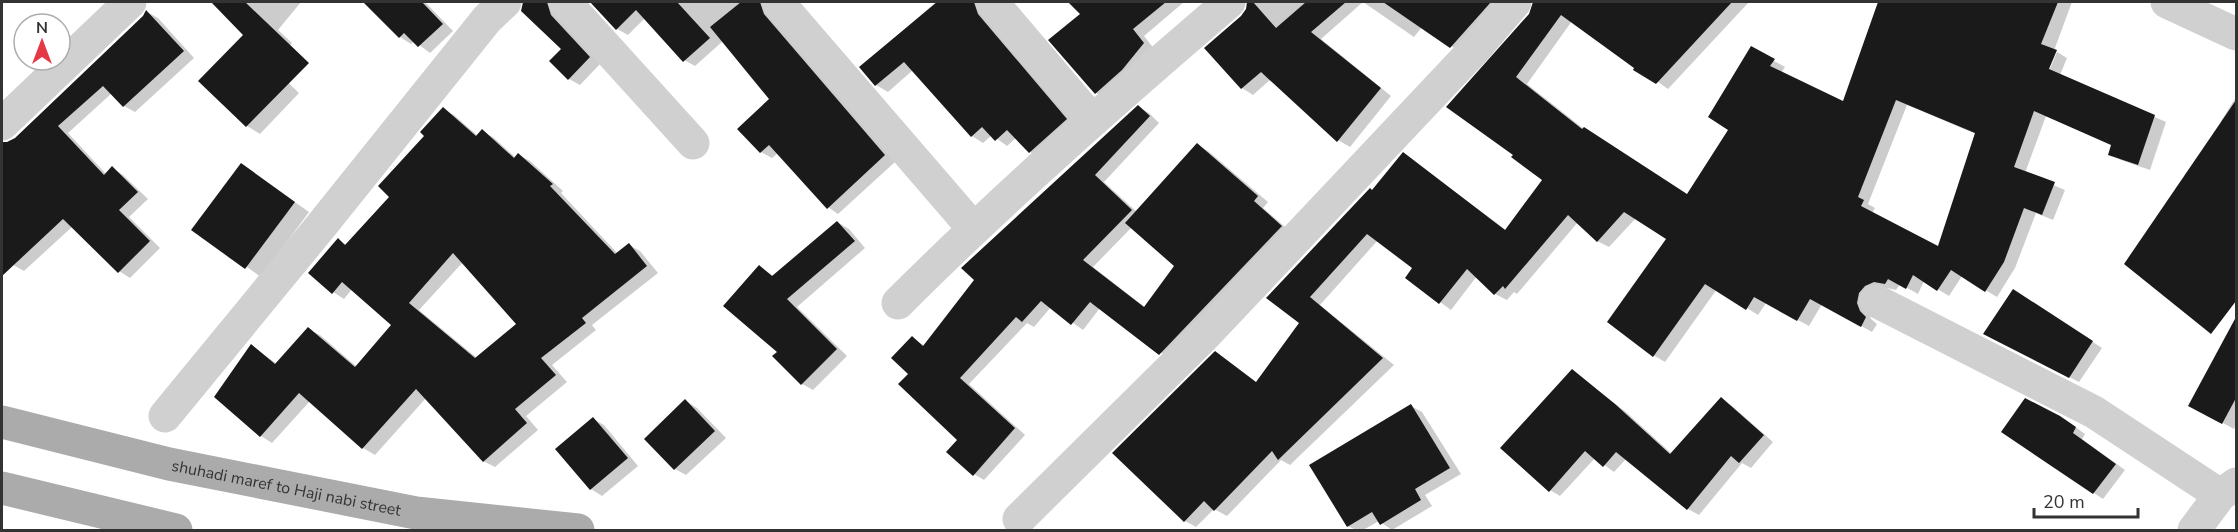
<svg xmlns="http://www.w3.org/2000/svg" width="2238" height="532" font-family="'Nunito Sans',sans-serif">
	<rect width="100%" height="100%" fill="#fff"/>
	<g fill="#0003" fill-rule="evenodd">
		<path d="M213 2H301L278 30 292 43 271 66 299 93 260 134 247 126 245 35Z"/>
		<path d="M375 2H425L453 31 430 53 414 41 411 44 400 37 370 6Z"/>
		<path d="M525 2H558L600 64 580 85 569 79 563 49Z"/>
		<path d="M592 2H771L895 162 838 214 828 207 778 153 772 158 761 152 739 129 771 100 723 41 695 66 684 60 645 18 628 35 617 29Z"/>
		<path d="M936 2H986L1077 126 1041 159 1030 152 1016 138 1007 146 992 135 983 143 972 136 913 70 888 92 876 85 861 67Z"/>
		<path d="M1070 2H1184L1144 36 1155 50 1107 99 1096 93 1082 14Z"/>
		<path d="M1248 2H1507L1462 53 1422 27 1414 37 1363 2 1321 39 1391 96 1350 147 1338 140 1271 79 1253 95 1242 88 1206 48 1242 17 1248 9Z"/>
		<path d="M1535 2H1749L1668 89 1572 21 1527 84 1584 129 1688 196 1730 129 1751 48 1785 67 1781 73 1844 103 1883 2H2072L2045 75 2047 76 2057 52 2067 58 2060 75 2166 122 2150 170 2121 160 2110 154 2113 145 2046 116 2025 173 2065 190 2053 220 2036 213 2015 268 1997 297 1962 276 1949 296 1924 281 1918 294 1900 284 1896 290 1887 288 1868 310 1871 319 1877 324 1872 332 1822 304 1809 326 1766 303 1758 315 1717 289 1665 362 1653 355 1668 239 1636 218 1609 247 1597 241 1578 222 1517 294 1514 292 1507 300 1495 294 1477 276 1451 310 1407 278 1414 268 1378 240 1320 305 1394 365 1290 465 1281 460 1227 516 1214 509 1196 527 1185 521 1215 353 1257 383 1301 323 1268 298 1372 191 1404 154 1506 230 1544 180 1515 155 1449 106 1531 15ZM1907 105 1976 134 1939 249 1872 213 1875 208 1868 204Z"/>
		<path d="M147 12 158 18 194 58 135 112 124 106 112 93 68 133 106 174 112 168 123 175 148 199 129 217 160 248 130 278 119 271 73 226 24 271 13 265 2 252V239L13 229 2 217V150L16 139Z"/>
		<path d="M2236 97V273L2205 325 2222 124 2220 123Z"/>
		<path d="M1139 107 1149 113 1159 123 1104 182 1137 212 1197 145 1208 151 1268 202 1263 208 1292 233 1170 359 1100 308 1083 330 1051 307 1034 327 1027 323 969 384 1025 435 984 480 974 474 959 440 910 373 912 338 925 346ZM1132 227 1176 266 1146 308 1093 267Z"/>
		<path d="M443 109 454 115 478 136 482 131 494 138 516 158 519 155 530 161 563 191 561 193 618 254 629 245 640 251 658 273 592 325 596 330 552 365 567 382 526 416 538 430 495 467 483 461 426 398 375 455 363 448 310 401 272 443 261 436 252 346 277 364 308 329 320 335 357 367 393 325 352 289 344 299 333 292 338 240 347 245 392 197ZM463 262 518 324 477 358 419 310Z"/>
		<path d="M242 165 309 212 261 277 194 229Z"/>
		<path d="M837 222 849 229 865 248 797 307 847 356 813 390 802 384 779 352 759 267 774 276Z"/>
		<path d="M2023 296 2102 348 2079 382 1994 339Z"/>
		<path d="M2236 345V424L2234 429 2195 408Z"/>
		<path d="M1572 371 1626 412 1672 454 1721 399 1732 406 1773 442 1751 468 1742 463 1699 515 1688 509 1626 459 1614 472 1595 458 1560 496 1550 490Z"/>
		<path d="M686 401 697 408 726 438 686 475 675 469Z"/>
		<path d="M1411 406 1422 412 1461 474 1425 495 1432 506 1392 530 1379 521 1363 530H1356L1348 526Z"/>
		<path d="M593 419 604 425 638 466 602 496 591 489 557 449Z"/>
		<path d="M2070 423 2085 434 2082 439 2125 470 2103 499 2003 432Z"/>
	</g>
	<g fill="#1a1a1a" fill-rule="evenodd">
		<path d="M211 2H245L309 63 246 127 198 81 243 35Z"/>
		<path d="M363 2H422L443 24 418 47 404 33 399 38Z"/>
		<path d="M523 2H547L551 15 590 57 568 80 549 61 561 49 521 11Z"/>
		<path d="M590 2H677L710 38 683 62 636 10 616 30Z"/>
		<path d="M741 2H760L764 14 885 155 827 209 769 145 760 153 737 129 769 99 710 27Z"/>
		<path d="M937 2H974L978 14 1067 119 1029 153 1007 130 995 141 982 127 971 137 904 62 875 86 859 67Z"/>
		<path d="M1068 2H1166L1133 29 1144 43 1122 70 1095 94 1048 40 1080 14Z"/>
		<path d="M1247 2H1253L1276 28 1306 2H1346L1311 32 1381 88 1337 142 1261 72 1241 89 1204 48 1241 16 1246 9Z"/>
		<path d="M1383 2H1491L1450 48Z"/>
		<path d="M1533 2H1732L1656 84 1633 70 1634 68 1561 15 1516 77 1582 129 1584 127 1687 194 1728 130 1708 117 1751 46 1775 59 1770 66 1843 101 1878 2H2058L2041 44 2057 50 2049 69 2155 115 2138 165 2108 155 2111 145 2034 111 2014 167 2055 182 2042 215 2024 208 2004 262 1985 292 1951 270 1937 291 1913 275 1906 289 1888 279 1885 284 1874 282 1865 286 1859 293 1857 303 1860 311 1866 317 1861 327 1810 299 1797 321 1754 297 1746 310 1705 284 1653 357 1607 322 1666 239 1624 212 1597 242 1568 215 1505 289 1503 286 1494 295 1467 269 1439 304 1405 278 1412 268 1367 234 1310 297 1383 358 1278 460 1272 451 1214 511 1204 501 1184 522 1112 453 1215 351 1256 382 1299 323 1266 298 1370 188 1372 190 1403 152 1505 230 1542 180 1511 157 1513 155 1446 107 1529 14ZM1896 100 1975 133 1938 246 1861 206 1864 200 1858 197Z"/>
		<path d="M146 10 184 51 123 107 103 86 58 126 104 175 112 166 138 192 119 210 150 241 118 273 63 219 2 276V142H7L15 138 143 16Z"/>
		<path d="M2236 100V301L2211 334 2124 264Z"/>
		<path d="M1138 105 1150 116 1095 175 1132 210 1083 260 1144 307 1174 266 1125 223 1197 143 1258 196 1254 201 1282 226 1159 355 1090 302 1071 325 1041 301 1022 322 1016 317 960 378 1015 428 973 476 946 452 957 440 898 384 908 374 891 358 912 336 923 346 974 280 961 268Z"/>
		<path d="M443 107 476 136 482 129 514 158 518 153 553 184 550 186 615 254 629 243 647 266 582 318 586 323 541 358 556 375 515 409 527 423 483 462 416 389 362 449 299 393 260 437 214 397 251 344 275 364 308 327 355 367 391 325 342 282 332 294 308 273 338 238 345 245 389 197 378 186 424 136 420 132ZM453 253 516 324 475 358 409 303Z"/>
		<path d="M241 163 295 202 245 269 191 230Z"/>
		<path d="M837 221 855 241 787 299 837 349 801 385 772 356 777 352 723 306 759 265 772 276Z"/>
		<path d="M2013 289 2093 341 2069 378 1983 334Z"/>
		<path d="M2236 317V398L2222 424 2188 406Z"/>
		<path d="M1572 369 1615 404 1670 454 1721 397 1764 435 1739 463 1731 456 1687 510 1616 452 1603 467 1585 451 1549 492 1500 448Z"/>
		<path d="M2025 398 2060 416 2076 427 2073 433 2116 464 2093 494 2001 432Z"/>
		<path d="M685 399 715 431 674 470 644 439Z"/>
		<path d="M1411 404 1450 468 1415 489 1421 500 1380 525 1372 512 1347 527 1309 465Z"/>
		<path d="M593 417 628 458 590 490 555 449Z"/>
	</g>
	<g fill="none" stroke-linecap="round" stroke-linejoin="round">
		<g stroke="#d0d0d0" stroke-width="33">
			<path d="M565 2 693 143"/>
			<path d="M778 2 973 228"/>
			<path d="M992 2 1092 120"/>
			<path d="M2167 2 2236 34"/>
			<path d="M2 124 130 2"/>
			<path d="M1876 301 2094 412 2220 495"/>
			<path d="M898 303C1004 197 1116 99 1229 2"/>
			<path d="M165 416 321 226 487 19 505 2"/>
			<path d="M1019 519 1207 333 1474 50 1515 2"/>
			<path d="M2194 530 2220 495 2236 484"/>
		</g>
		<g stroke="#ababab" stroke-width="33">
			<path id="s1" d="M2 422 169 464 416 513 578 530"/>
			<path d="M2 488 176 530"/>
		</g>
	</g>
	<g text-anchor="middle" stroke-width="6" stroke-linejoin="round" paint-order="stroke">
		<g font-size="16" fill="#333" stroke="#fff">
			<text dy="6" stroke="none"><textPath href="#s1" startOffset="292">shuhadi maref to Haji nabi street</textPath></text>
		</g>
	</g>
	<rect width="2238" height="532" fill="none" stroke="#333333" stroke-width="6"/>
	<g transform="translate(42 42)"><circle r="28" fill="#ffffff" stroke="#adadad" stroke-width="1.5"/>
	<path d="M0-4.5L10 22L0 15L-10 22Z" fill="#e63946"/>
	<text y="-9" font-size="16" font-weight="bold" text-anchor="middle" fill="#333333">N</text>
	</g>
	<path d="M2034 508v9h104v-9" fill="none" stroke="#333333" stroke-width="3"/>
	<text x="2043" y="508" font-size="18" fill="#333333" stroke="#ffffff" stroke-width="4.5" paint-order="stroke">20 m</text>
</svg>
